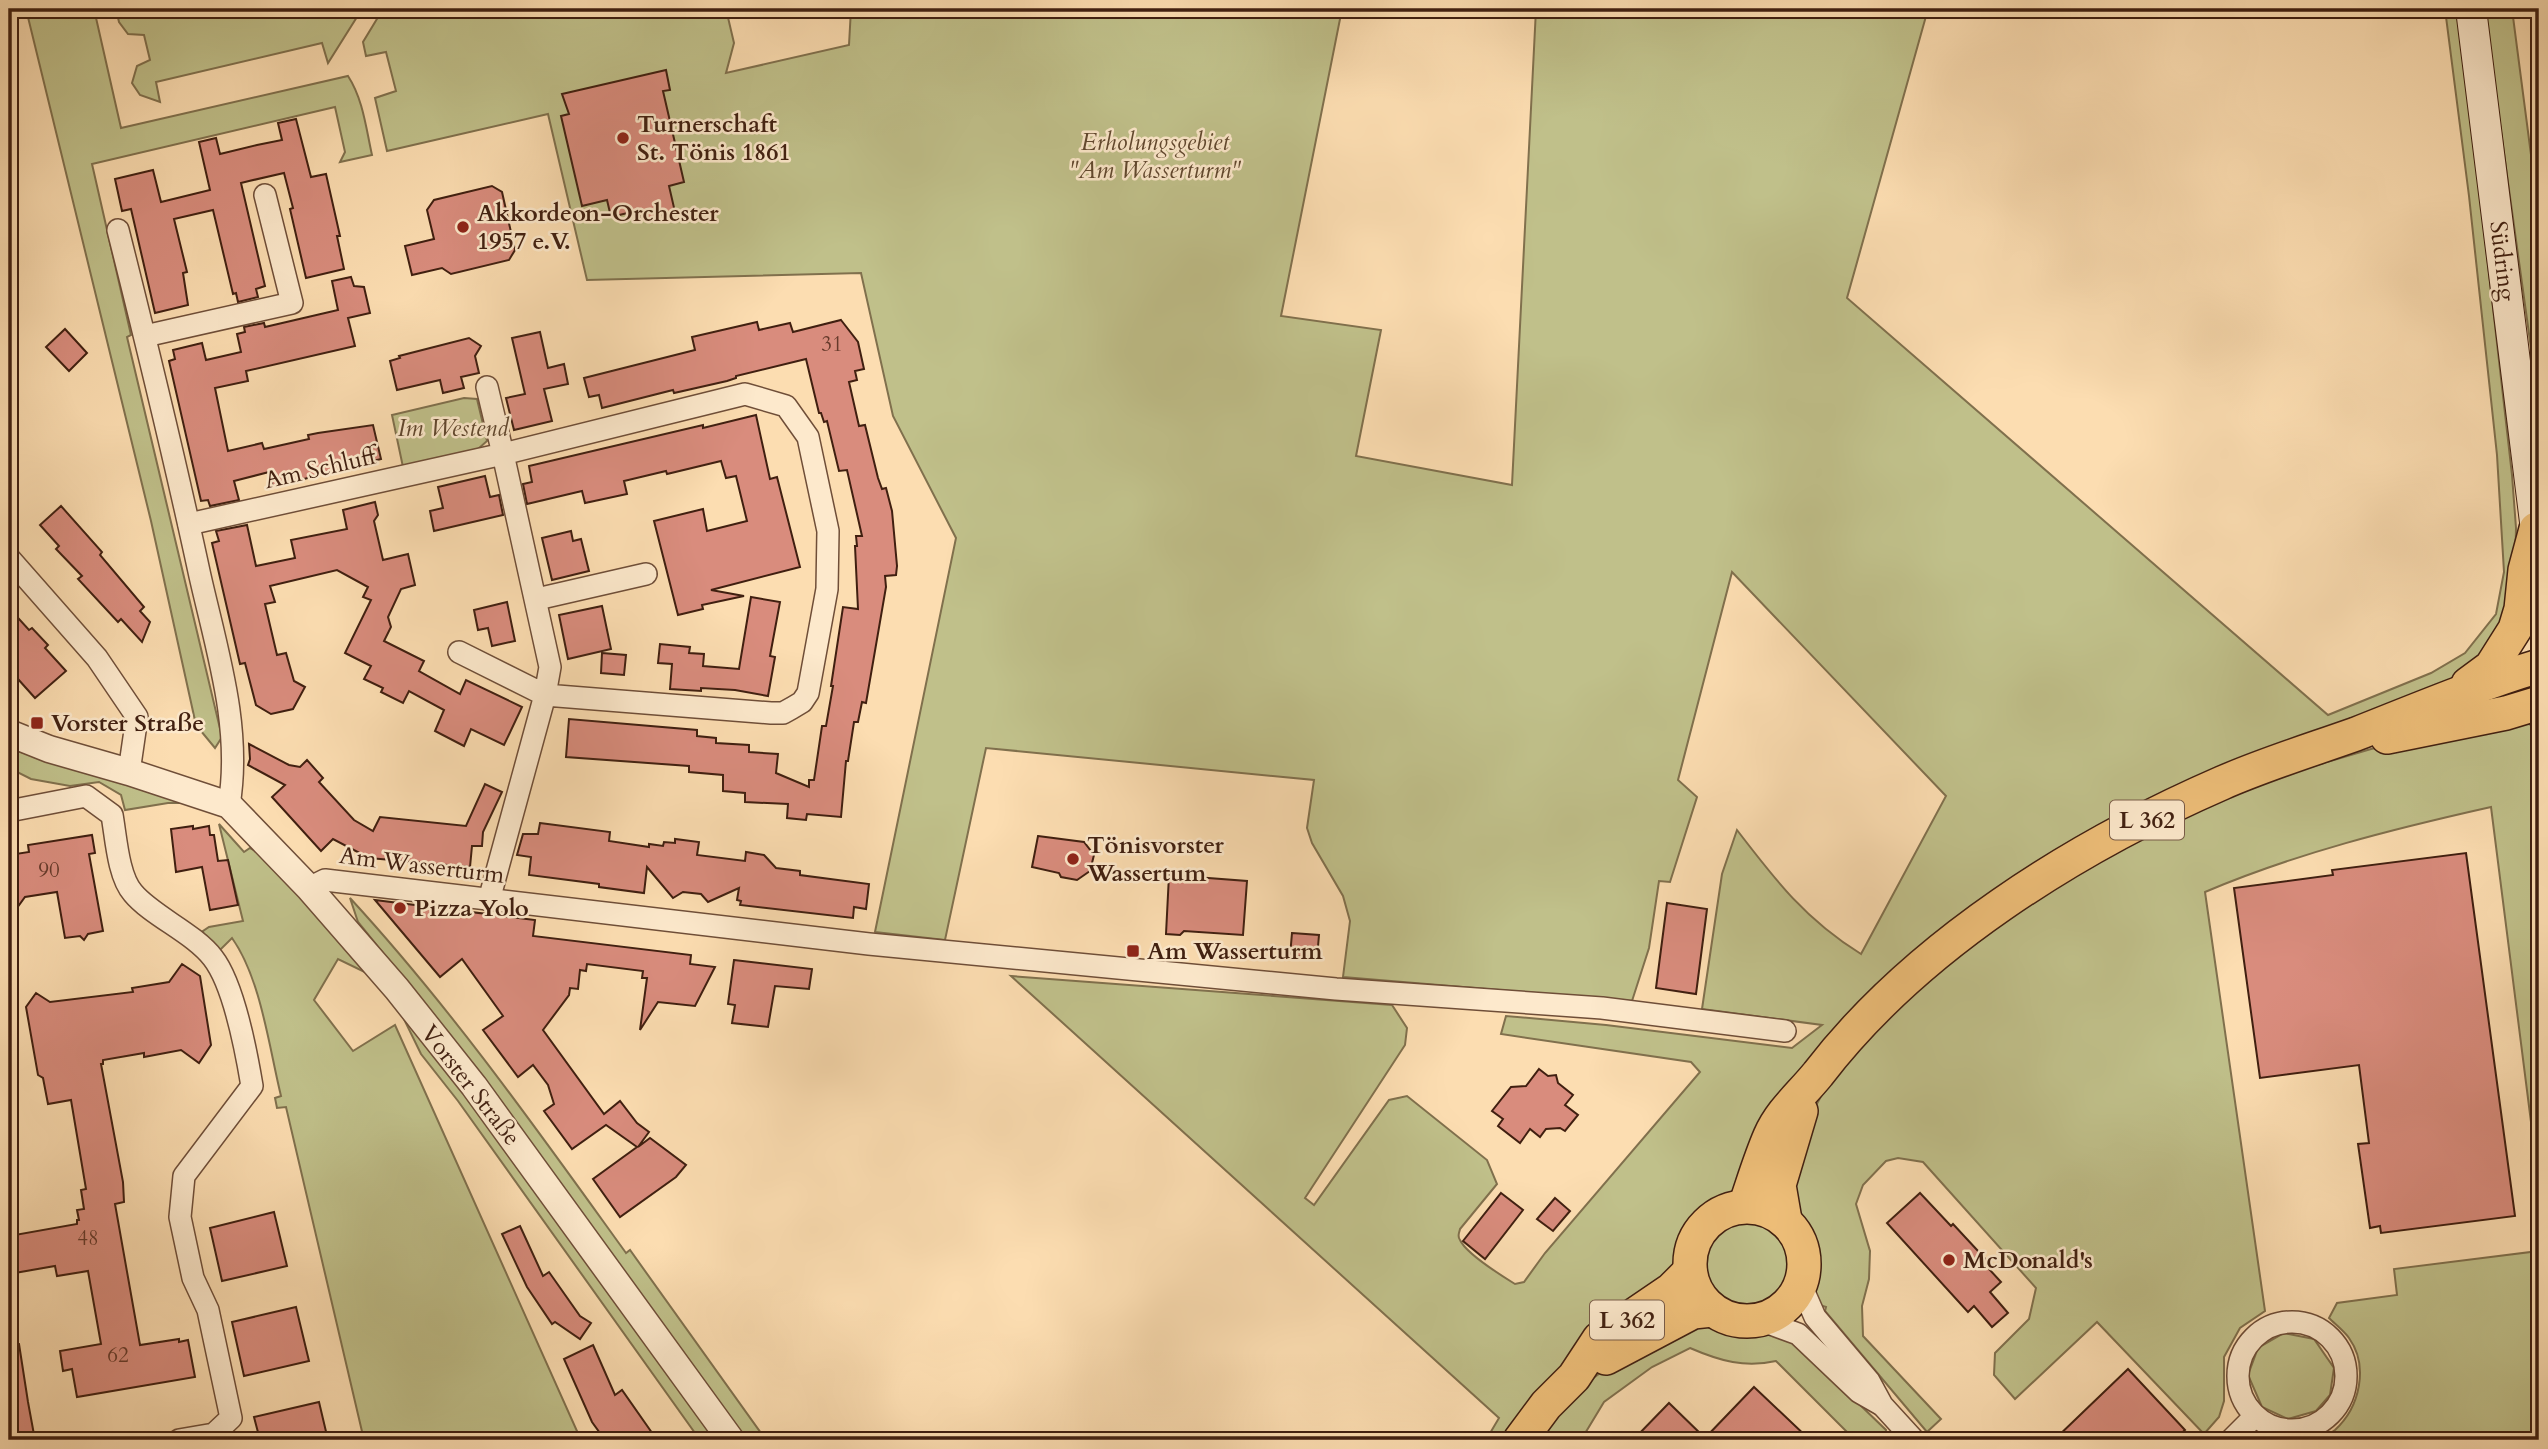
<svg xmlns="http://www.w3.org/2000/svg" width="2548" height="1449" font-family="Cardo,serif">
	<rect width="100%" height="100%" fill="#fcddb1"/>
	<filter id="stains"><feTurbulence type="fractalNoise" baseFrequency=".00286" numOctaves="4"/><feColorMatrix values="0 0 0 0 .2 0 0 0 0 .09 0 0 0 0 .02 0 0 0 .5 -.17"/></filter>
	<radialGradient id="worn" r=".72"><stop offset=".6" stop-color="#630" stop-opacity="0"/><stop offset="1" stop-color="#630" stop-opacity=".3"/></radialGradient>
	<g fill="#c0c08a" stroke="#80704d" stroke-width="2">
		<path d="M26 9H94L121 128 348 76C363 99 366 128 372 155L340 162 345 152 335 107 92 164 131 335 127 337 222 737 215 748 196 725 151 521Z"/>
		<path d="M116 9H362L328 63 322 43 156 82 160 102 140 95 132 83 137 66 150 60 144 35 128 34 119 22Z"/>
		<path d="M383 9H726L734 43 726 73 849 45 851 9H1342L1281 316 1381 330 1356 456 1512 485 1536 9H1928L1847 298 2328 715 2431 673 2465 653 2496 614 2504 572 2497 455 2469 196 2445 9H2459L2512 475 2516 528 2515 572 2510 614 2468 674 1988 895 1740 1191C1706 1219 1690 1215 1681 1264L1516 1421 1503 1440H1486L1499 1418 1011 976 1392 1005 1407 1028 1405 1045 1305 1198 1314 1205 1389 1100 1407 1096 1487 1160 1497 1184 1460 1229C1459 1234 1457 1236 1460 1240 1466 1253 1502 1276 1515 1284L1524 1282 1545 1253 1700 1072 1691 1062 1501 1034 1506 1016 1606 1025 1792 1048 1822 1025 1702 1009 1722 874 1737 830C1776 881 1806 920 1861 954L1946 796 1732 572 1678 780 1697 797 1670 882 1659 881 1649 948 1632 1001 1343 977 1350 921 1343 896 1312 843 1307 828 1314 780 986 748 945 940 875 932 956 538 893 416 861 273 587 280 548 114 387 151 375 98 396 91 386 52 366 56 363 42Z"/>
		<path d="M2484 9H2512L2539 216V406Z"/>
		<path d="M464 398 477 399 487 441 478 449 403 467 392 415Z"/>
		<path d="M2519 719 2531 725 2539 735V1185L2491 807C2393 829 2297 853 2205 892L2265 1311 2240 1328 2224 1357V1401L2219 1417 2204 1434 2097 1322 2015 1399 1994 1375 1995 1353 2029 1319 2036 1288 1923 1162 1898 1158 1886 1161 1863 1185 1856 1204 1870 1251 1869 1279 1862 1306 1863 1336 1941 1419 1927 1432 1825 1311 1826 1307 1816 1304 1814 1284 1816 1260 1807 1231 1798 1219 1792 1166 1809 1118 1824 1091 1873 1028 1951 962 2080 866 2263 781 2371 749 2506 720Z"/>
		<path d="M9 748 24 753 188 803H168L125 810 121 795 99 782 70 786 31 779 9 768Z"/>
		<path d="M219 824 244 852 250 848 271 859 373 976 338 959 314 1000 353 1051 395 1025 581 1440H364L286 1107 277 1108 275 1098 281 1096C269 1047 261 979 232 938L220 950 204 937 203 931 209 927 243 921Z"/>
		<path d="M350 898C452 1009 538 1131 626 1253L630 1250 766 1440H741L463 1052 358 922Z"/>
		<path d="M400 1011 468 1093 715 1440H700L458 1101 421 1054Z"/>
		<circle cx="1749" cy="1265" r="44"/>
		<path d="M2539 1251V1440H2316C2322 1437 2330 1434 2335 1430 2360 1407 2369 1366 2349 1338 2344 1331 2335 1324 2329 1318L2337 1303 2397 1295 2394 1269Z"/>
		<path d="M1715 1322 1744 1333 1762 1331 1784 1336 1800 1347 1886 1430 1885 1440H1855L1776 1361C1745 1368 1720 1361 1690 1348L1652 1367 1604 1402 1581 1440H1538L1556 1415 1592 1379 1625 1355Z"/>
		<path d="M2284 1333 2314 1339 2334 1368 2330 1395 2316 1411 2288 1419 2262 1407 2248 1375 2258 1348Z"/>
	</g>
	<g fill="#d98c7d" stroke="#401f10" stroke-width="2">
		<path d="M666 70 670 90 663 91 684 182 669 186 675 212 642 220 640 210 611 217 607 200 582 206 561 116 569 114 562 94Z"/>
		<path d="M296 119 311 177 326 174 340 236H337L344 269 306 278 290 209 293 208 284 173 249 181 241 183 265 286 256 289 258 297 238 302 236 293 233 294 213 210 174 219 187 272 183 273 188 305 155 313 131 209 122 211 115 179 153 170 161 202 210 190 199 142 216 138 220 154 257 145 282 140 278 123Z"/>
		<path d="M492 186 502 192 515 250 509 260 451 274 442 268 412 275 405 246 434 239 427 210 434 200Z"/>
		<path d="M351 277 354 286 364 287 370 313 348 318 355 346 246 371 248 381 215 388 228 451 262 443 264 449 309 439 308 435 318 433 373 425 381 459 273 487 269 472 234 481 239 500 210 506 208 500 201 501 169 361 175 359 173 350 202 343 206 360 241 352 237 334 245 332 244 327 264 323 265 327 338 310 332 281Z"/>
		<path d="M841 320 858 342 864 369 855 371 857 380 849 382 859 426 865 425 878 478 882 489 886 488 892 511 897 566 896 575 885 576 886 587 866 703 862 702 858 722H854L848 761H846L841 817 807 814 806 820 787 818 788 804 745 802V793L723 791V775L689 772V766L566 757 569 719 697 730V736L716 738V743L749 745V752L778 754 776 773 809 787V780H814L822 726H826L833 686H831L843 607 858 609 855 546H857L856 536H862L847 470 839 471 827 421 824 422 821 413H819L806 359 736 376V378L727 381 674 393 673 390 602 408 599 395 589 397 584 378 695 350 692 337 757 322 759 330 790 323 793 332Z"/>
		<path d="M65 329 87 353 69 371 46 347Z"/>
		<path d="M540 332 548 368 564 364 568 384 544 389 552 421 514 430 506 398 525 394 512 338Z"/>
		<path d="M469 338 481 346 475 356 479 373 461 377 464 388 443 393 440 380 397 390 390 361 400 358 399 356Z"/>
		<path d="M756 415 770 479 777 477 800 567 711 590 744 596 702 605 703 609 678 615 654 521 703 509 707 531 747 521 736 476 726 478 721 461 667 474 666 471 624 481 627 494 585 503 582 491 527 504 523 484 532 482 529 466 703 425V428Z"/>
		<path d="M485 476 490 497 499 495 503 515 434 531 430 511 443 508 438 487Z"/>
		<path d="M375 502 378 515 374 521 383 560 408 554 415 585 401 589 388 617 391 627 384 641 424 661 419 671 460 694 466 680 522 707 504 745 471 729 464 746 435 731 444 710 409 691 403 703 381 692 383 688 364 679 371 666 345 653 371 600 363 597 368 587 337 570 270 586 275 602 265 604 277 655 286 653 294 681 305 687 293 709 271 714 256 705 245 663 240 664 212 543 219 541 216 531 247 525 256 566 295 558 291 540 347 529 343 510Z"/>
		<path d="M61 506 102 552 100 555 144 607 140 611 150 622 142 642 121 619 118 622 78 579 82 576 56 549 59 546 40 525Z"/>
		<path d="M571 531 573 541 581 539 589 571 552 580 542 538Z"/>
		<path d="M751 597 780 602 770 656 775 657 768 696 735 690 701 688V691L670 689 672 664 658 663 660 644 690 647 689 653 704 654 703 666 739 669Z"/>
		<path d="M507 602 515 641 492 646 488 628 478 630 474 610Z"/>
		<path d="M602 606 611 649 568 659 559 615Z"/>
		<path d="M9 608 29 630 32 628 48 645 45 648 66 671 35 698 9 669Z"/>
		<path d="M602 653 626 655 624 675 601 673Z"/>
		<path d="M249 744 289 765 300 767 307 760 323 778 319 782 354 820 373 831 380 817 466 826 485 784 502 792 483 832 482 846H472L470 867 369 858 333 839 321 851 272 797 285 785 248 765 250 759Z"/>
		<path d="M540 823 610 832 609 841 649 847V844L663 846 664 842 675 843V839L699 842 697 855 745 861 746 852 764 855 776 868 800 871V875L869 884 866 909 854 907 853 918 740 905 741 901 737 900 739 888 708 902 701 894 683 892 673 898 647 867 644 893 599 887V884L529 875 531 857 517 855 523 834H538Z"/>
		<path d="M193 826V829L209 826 210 835H214L218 861 228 860 238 905 210 910 202 867 176 872 171 829Z"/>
		<path d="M92 835 95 853 89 854 103 931 88 934 84 940 80 936 65 938 57 892 25 897 9 919V855L29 852 28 845Z"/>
		<path d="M1038 836 1084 842 1094 855 1090 871 1077 880 1061 877 1059 873 1032 867Z"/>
		<path d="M2466 853 2515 1216 2381 1233 2380 1226 2370 1228 2358 1144 2369 1143 2359 1065 2260 1078 2234 888 2333 875 2332 870Z"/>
		<path d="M1169 875 1247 881 1243 935 1184 931 1180 935 1166 934Z"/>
		<path d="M375 900 535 920 533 936 691 955 690 964 715 967 695 1006 658 1002 640 1030 647 978H642L643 971 587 964 586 971 580 970 578 989 570 988 569 995 543 1030 604 1114 620 1101 637 1123 649 1132 638 1147 650 1138 686 1165 676 1177 620 1217 593 1179 637 1147 606 1125 572 1149 544 1111 554 1104 548 1085 533 1065 518 1077 483 1030 503 1016 462 959 440 977Z"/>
		<path d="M1667 903 1707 909 1696 994 1656 988Z"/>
		<path d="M1292 933 1319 935 1317 958 1290 956Z"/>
		<path d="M734 960 812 969 809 989 775 986 768 1027 732 1023 735 1005 728 1004Z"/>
		<path d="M182 964 200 976 211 1045 199 1063 181 1050 144 1057V1053L103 1060V1064H101L123 1182 124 1202 115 1204 140 1345 179 1339V1342L188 1340 195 1377 77 1397 72 1369 63 1371 60 1351 101 1344 88 1271 57 1276 55 1266 9 1274V1236L77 1224V1220H79L77 1210 84 1209 81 1190 86 1189 71 1100 48 1104 43 1078 38 1075 26 1007 36 993 50 1002 133 992 132 988 169 982Z"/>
		<path d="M1539 1069 1548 1076 1556 1075 1558 1083 1573 1095 1565 1105 1578 1115 1565 1131 1560 1128 1546 1129 1540 1137 1530 1129 1520 1143 1498 1126 1503 1119 1492 1111 1511 1087 1526 1086Z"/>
		<path d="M1501 1193 1523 1210 1485 1259 1463 1241Z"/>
		<path d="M1920 1193 1951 1226 1953 1224 1965 1237 1992 1266 1989 1269 2001 1282 1990 1292 2008 1313 1992 1327 1974 1306 1968 1312 1887 1223Z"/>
		<path d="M1555 1198 1570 1211 1553 1231 1537 1219Z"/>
		<path d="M274 1212 287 1266 222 1281 210 1228Z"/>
		<path d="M520 1226 543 1276 549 1272 580 1316 591 1323 580 1339 555 1322 552 1324 527 1287 502 1234Z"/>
		<path d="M296 1307 309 1361 244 1376 232 1322Z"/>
		<path d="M19 1344 28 1402 35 1440H9V1345Z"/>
		<path d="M593 1345 615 1395 622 1390 657 1440H605L592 1422 564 1359Z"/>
		<path d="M2128 1369 2185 1430 2174 1440H2054Z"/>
		<path d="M1754 1387 1810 1440H1633L1669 1403 1705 1438Z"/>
		<path d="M319 1402 328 1440H260L254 1417Z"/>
	</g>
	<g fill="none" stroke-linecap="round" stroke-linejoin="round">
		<g stroke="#6f4e38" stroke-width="24">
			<g id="minor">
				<path d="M118 230C147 345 175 460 200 576 217 651 242 728 229 805"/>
				<path d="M145 336 292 303 265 195"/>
				<path d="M189 524 503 454 487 387"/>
				<path d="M9 558 97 658 137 717 129 772"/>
				<path d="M537 599 646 574"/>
				<path d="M459 652 545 695 771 713H783L792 708 802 702 808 693 827 589 828 531 808 437 786 406 745 394 503 454 550 667 545 695 489 900"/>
				<path d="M9 811 86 796 112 815C116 837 118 876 133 893 152 916 194 933 213 958 234 985 246 1050 252 1086L184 1176 180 1217 193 1278 208 1310 231 1418 214 1434 179 1440"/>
				<path d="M309 888 325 880 869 944 1336 989 1602 1008 1785 1031"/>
				<path d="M1801 1285 1815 1317 1869 1381 1882 1405 1914 1440"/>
				<path d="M1760 1320 1798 1334 1859 1392 1880 1404"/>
				<circle cx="2292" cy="1376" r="54"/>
				<path d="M2231 1440 2255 1416"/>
			</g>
		</g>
		<g stroke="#6f4e38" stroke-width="29">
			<path id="tertiary" d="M9 733 49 749 129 772 229 805 309 888 397 989 474 1086 731 1440"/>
		</g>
		<g stroke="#401f10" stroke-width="32">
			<path id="secondary" d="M2471 9 2539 554"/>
		</g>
		<g stroke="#401f10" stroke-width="36">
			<g id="primary">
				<path d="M2468 684 2491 667 2515 629 2521 609 2525 570 2536 529"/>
				<path d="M2387 737 2506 713 2539 703"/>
				<path d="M1745 1206C1753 1183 1760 1159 1770 1136 1781 1111 1801 1095 1818 1074 1916 946 2075 847 2222 783 2265 764 2311 750 2356 734 2417 710 2476 685 2539 666"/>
				<circle cx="1747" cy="1264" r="57"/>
				<path d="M1785 1220 1779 1185 1801 1111"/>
				<path d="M1606 1358 1693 1312 1712 1310"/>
				<path d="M1520 1440 1546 1405 1574 1377 1599 1339 1671 1290 1690 1271"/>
			</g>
		</g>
		<use href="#minor" stroke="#fde9cc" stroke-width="21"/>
		<use href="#tertiary" stroke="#fde9cc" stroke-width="26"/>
		<use href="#secondary" stroke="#fde9cc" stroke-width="30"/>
		<use href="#primary" stroke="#eebe78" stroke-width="33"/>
	</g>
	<g fill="#8f2418" stroke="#fde9cc" stroke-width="2.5">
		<circle cx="623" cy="138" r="7"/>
		<circle cx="463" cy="227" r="7"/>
		<rect x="30" y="716" width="14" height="14" rx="3.5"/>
		<circle cx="1073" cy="859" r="7"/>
		<circle cx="400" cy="908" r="7"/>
		<rect x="1126" y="944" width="14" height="14" rx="3.5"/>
		<circle cx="1949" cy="1260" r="7"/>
	</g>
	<g text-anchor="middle" stroke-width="5" stroke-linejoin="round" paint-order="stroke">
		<g font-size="21" fill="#663a2b">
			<text x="832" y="351">31</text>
			<text x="49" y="877">90</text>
			<text x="88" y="1245">48</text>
			<text x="118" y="1362">62</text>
		</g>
		<g fill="#fde9cc" stroke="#795c48" stroke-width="2">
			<rect x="2110" y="800.5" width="74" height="39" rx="5"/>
			<rect x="1590" y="1300.5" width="74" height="39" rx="5"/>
		</g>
		<g font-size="23" font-weight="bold" fill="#401f10">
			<text x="2147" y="828">L 362</text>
			<text x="1627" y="1328">L 362</text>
		</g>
		<g font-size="24" font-weight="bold" fill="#401f10" stroke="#fde9cc" text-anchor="start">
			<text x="637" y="132">Turnerschaft<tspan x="637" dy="28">St. Tönis 1861</tspan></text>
			<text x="477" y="221">Akkordeon-Orchester<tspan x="477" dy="28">1957 e.V.</tspan></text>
			<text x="51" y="731">Vorster Straße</text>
			<text x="1087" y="853">Tönisvorster<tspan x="1087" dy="28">Wassertum</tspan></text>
			<text x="414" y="916">Pizza Yolo</text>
			<text x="1147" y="959">Am Wasserturm</text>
			<text x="1963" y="1268">McDonald's</text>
		</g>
		<g font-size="24" font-style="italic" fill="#60472e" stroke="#fde9cc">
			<text x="1155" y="150">Erholungsgebiet<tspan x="1155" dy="28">"Am Wasserturm"</tspan></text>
			<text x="453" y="436">Im Westend</text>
		</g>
		<g font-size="24" fill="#401f10" stroke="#fde9cc">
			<text transform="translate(2503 261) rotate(83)" y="8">Südring</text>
			<text transform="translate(320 468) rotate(-13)" y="8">Am Schluff</text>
			<text transform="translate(422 865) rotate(7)" y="8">Am Wasserturm</text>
			<text transform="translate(471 1085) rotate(52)" y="8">Vorster Straße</text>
		</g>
	</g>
	<rect width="2548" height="1449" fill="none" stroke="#fcddb1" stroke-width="35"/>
	<rect x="10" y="10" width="2527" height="1428" fill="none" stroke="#401f10" stroke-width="3.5"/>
	<rect x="18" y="18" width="2513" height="1414" fill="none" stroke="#401f10" stroke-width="2"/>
	<rect width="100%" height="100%" filter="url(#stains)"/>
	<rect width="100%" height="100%" fill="url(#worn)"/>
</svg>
